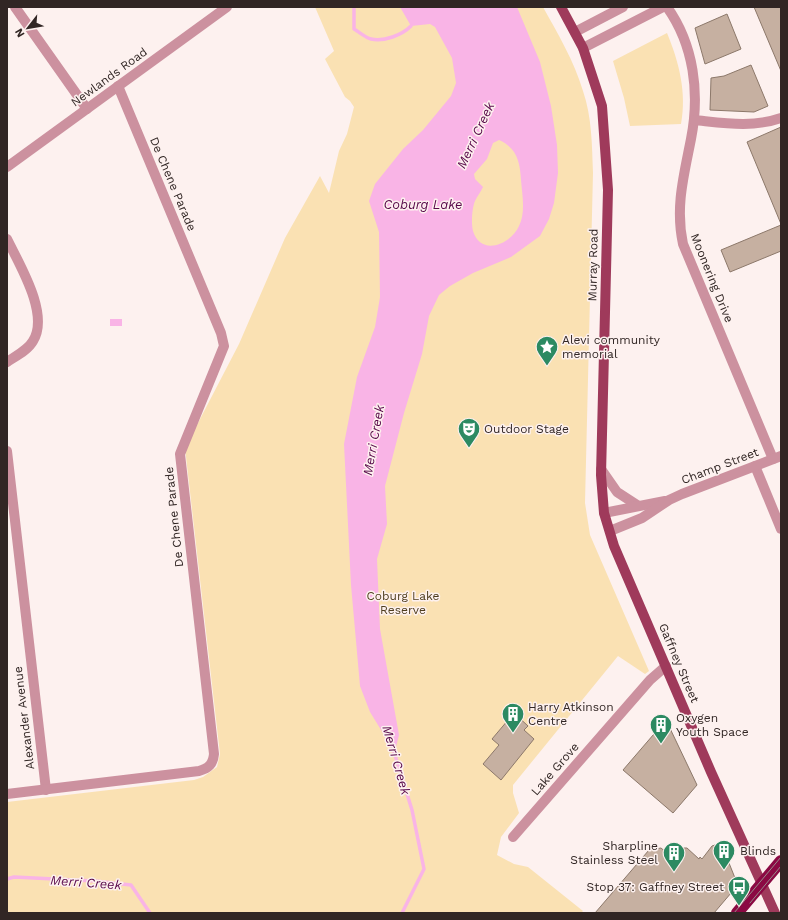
<svg xmlns="http://www.w3.org/2000/svg" width="788" height="920" font-family="'Work Sans',sans-serif">
	<rect width="100%" height="100%" fill="#fdf1ef"/>
	<g fill="#fae1b3">
		<path d="M315 7H543C558 34 574 61 583 91 592 117 592 146 593 173L585 503 590 535 649 671 645 674 618 656 513 785V793L519 813 501 837 497 855 514 864 528 867 583 911 581 913H7V802L194 780 203 777 217 767 220 754 185 448 239 344 285 238 320 176 329 193 339 151 347 134 354 107 350 101 345 97 325 59 334 51Z"/>
		<path d="M667 33C679 62 687 93 681 124L630 126 624 98 613 61Z"/>
	</g>
	<g fill="#f9b4e6" fill-rule="evenodd">
		<path d="M400 7H517L540 62 551 106 557 145 558 173 554 203 549 219 540 236 511 257 473 273 450 286 439 295 429 316 422 354 404 413 385 486 387 524 377 559 380 629 399 735 394 755 386 738 370 712 360 686 351 585 344 444 357 377 375 327 380 297 379 232 369 201 375 184 403 149 423 130 451 96 456 83 452 58 435 27 430 24 411 26ZM499 140C517 148 520 162 521 180 522 194 526 212 519 226 511 244 481 257 473 231 471 223 472 208 475 201 477 196 481 192 483 187L475 179 474 174 487 159 493 143Z"/>
		<rect x="110" y="319" width="12" height="7"/>
	</g>
	<g fill="none" stroke-linecap="round" stroke-linejoin="round">
		<g stroke="#f9b4e6" stroke-width="3.5">
			<path d="M354 7V29C359 32 366 38 371 39 384 42 402 35 411 26"/>
			<path d="M394 752 412 810 424 869 402 913"/>
			<path d="M7 879 14 877 95 881 131 885 150 913"/>
		</g>
	</g>
	<g fill="#c6b0a1" stroke="#8c786a">
		<path d="M754 7H781V71Z"/>
		<path d="M727 14 741 49 705 64 695 28Z"/>
		<path d="M751 65 768 106 754 112 710 110 711 78 724 76Z"/>
		<path d="M781 127V224L747 142Z"/>
		<path d="M781 225V251L730 272 721 250Z"/>
		<path d="M514 713 528 726 524 730 534 739 501 780 483 764 499 745 492 739Z"/>
		<path d="M666 720 697 785 673 813 623 770Z"/>
		<path d="M721 843 737 883V886L714 913H595L649 850 661 848 673 858 681 848H687L699 859 700 857 702 859 712 846Z"/>
	</g>
	<g fill="none" stroke-linecap="round" stroke-linejoin="round">
		<g stroke="#cc919f" stroke-width="10">
			<path d="M15 7 87 109"/>
			<path d="M667 7C694 45 700 93 691 139 684 175 675 207 683 244L773 459"/>
			<path d="M575 32 623 7"/>
			<path d="M583 48 663 7"/>
			<path d="M694 120C724 123 752 128 781 118"/>
			<path d="M7 167 227 7"/>
			<path d="M7 239C19 264 50 314 33 341 28 350 16 356 7 362"/>
			<path d="M7 451 46 790"/>
			<path d="M755 466 781 529"/>
			<path d="M601 469 617 492 637 505"/>
			<path d="M604 513 665 501"/>
			<path d="M610 531 642 518 669 500 682 494 781 456"/>
			<path d="M7 794 199 771C209 768 213 764 214 754L180 454 224 346 221 333 118 86"/>
			<path d="M513 837 650 680 666 666"/>
		</g>
		<path stroke="#9f3a5b" stroke-width="10" d="M561 7 583 48 602 106 608 190 601 475 604 513 614 546 711 772 775 913"/>
		<path stroke="#8b0943" stroke-width="12" d="M737 913 781 861"/>
		<g stroke="#978c8a" stroke-width="1">
			<path d="M750 903 781 866"/>
			<path d="M734 913 781 857"/>
		</g>
	</g>
	<defs>
		<g id="sight-pin" transform="scale(1.15)"><path d="M0 17L-7.5 6A9.5 9.5 0 1 1 7.5 6Z" fill="#2c8a62" stroke="#fdf1ef"/><path d="M0-6L1.8-2.2L6-1.7L2.9 1.2L3.7 5.4L0 3.3L-3.7 5.4L-2.9 1.2L-6-1.7L-1.8-2.2Z" fill="#fff"/></g>
		<g id="theatre-pin" transform="scale(1.15)"><path d="M0 17L-7.5 6A9.5 9.5 0 1 1 7.5 6Z" fill="#2c8a62" stroke="#fdf1ef"/><path d="M-5-5.5Q0-4 5-5.5V0Q5 5 0 6Q-5 5-5 0ZM-3.3-2.5H-1v1.5H-3.3ZM1-2.5H3.3v1.5H1ZM-2.8 1Q0 5.5 2.8 1Z" fill="#fff"/></g>
		<g id="building-pin" transform="scale(1.15)"><path d="M0 17L-7.5 6A9.5 9.5 0 1 1 7.5 6Z" fill="#2c8a62" stroke="#fdf1ef"/><path d="M-4-6H4V6H1V3H-1V6H-4ZM-2.5-4.3h1.7v1.8h-1.7ZM.8-4.3h1.7v1.8H.8ZM-2.5-1h1.7V.8h-1.7ZM.8-1h1.7V.8H.8Z" fill="#fff"/></g>
		<g id="bus-pin" transform="scale(1.15)"><path d="M0 17L-7.5 6A9.5 9.5 0 1 1 7.5 6Z" fill="#2c8a62" stroke="#fdf1ef"/><path d="M-5-6H5V4H4V6H2V4H-2V6H-4V4H-5ZM-3.5-4V0h7V-4ZM-3.5 1.2v1.5H-2V1.2ZM2 1.2v1.5H3.5V1.2Z" fill="#fff"/></g>
	</defs>
	<g fill-rule="evenodd">
		<use href="#sight-pin" x="547" y="347"/>
		<use href="#theatre-pin" x="469" y="429"/>
		<use href="#building-pin" x="513" y="714"/>
		<use href="#building-pin" x="661" y="725"/>
		<use href="#building-pin" x="724" y="851"/>
		<use href="#building-pin" x="674" y="853"/>
		<use href="#bus-pin" x="739" y="887"/>
	</g>
	<g text-anchor="middle" stroke-width="3" stroke-linejoin="round" paint-order="stroke">
		<g font-size="12" fill="#312624" stroke="#fdf1ef">
			<text transform="translate(109 77) rotate(-36)" y="4">Newlands Road</text>
			<text transform="translate(173 184) rotate(67)" y="4">De Chene Parade</text>
			<text transform="translate(593 265) rotate(-89)" y="4">Murray Road</text>
			<text transform="translate(712 278) rotate(68)" y="4">Moonering Drive</text>
			<text transform="translate(720 466) rotate(-21)" y="4">Champ Street</text>
			<text transform="translate(174 517) rotate(-96)" y="4">De Chene Parade</text>
			<text transform="translate(679 663) rotate(67)" y="4">Gaffney Street</text>
			<text transform="translate(24 718) rotate(-97)" y="4">Alexander Avenue</text>
			<text transform="translate(555 769) rotate(-49)" y="4">Lake Grove</text>
		</g>
		<g font-size="12" fill="#312624" stroke="#fdf1ef" text-anchor="start">
			<text x="562" y="344">Alevi community<tspan x="562" dy="14">memorial</tspan></text>
			<text x="484" y="433">Outdoor Stage</text>
			<text x="528" y="711">Harry Atkinson<tspan x="528" dy="14">Centre</tspan></text>
			<text x="676" y="722">Oxygen<tspan x="676" dy="14">Youth Space</tspan></text>
			<text x="658" y="850" text-anchor="end">Sharpline<tspan x="658" dy="14">Stainless Steel</tspan></text>
			<text x="740" y="855">Blinds</text>
			<text x="724" y="891" text-anchor="end">Stop 37: Gaffney Street</text>
		</g>
		<g font-size="12" fill="#4e3d1d" stroke="#fdf1ef">
			<text x="403" y="600">Coburg Lake<tspan x="403" dy="14">Reserve</tspan></text>
		</g>
		<g font-size="13" font-style="italic" fill="#570749" stroke="#fdf1ef">
			<text transform="translate(475 135) rotate(-65)" y="5">Merri Creek</text>
			<text x="423" y="209">Coburg Lake</text>
			<text transform="translate(373 440) rotate(-80)" y="5">Merri Creek</text>
			<text transform="translate(397 760) rotate(74)" y="5">Merri Creek</text>
			<text transform="translate(86 882) rotate(4)" y="5">Merri Creek</text>
		</g>
	</g>
	<rect width="788" height="920" fill="none" stroke="#312624" stroke-width="16"/>
	<g transform="translate(28 28) rotate(239)" stroke="#fdf1ef" stroke-width="3" paint-order="stroke">
	<path d="M0-3L7 15L0 10L-7 15Z" fill="#312624"/>
	<text y="-6" font-size="11" font-weight="bold" text-anchor="middle" fill="#312624">N</text>
	</g>
</svg>
